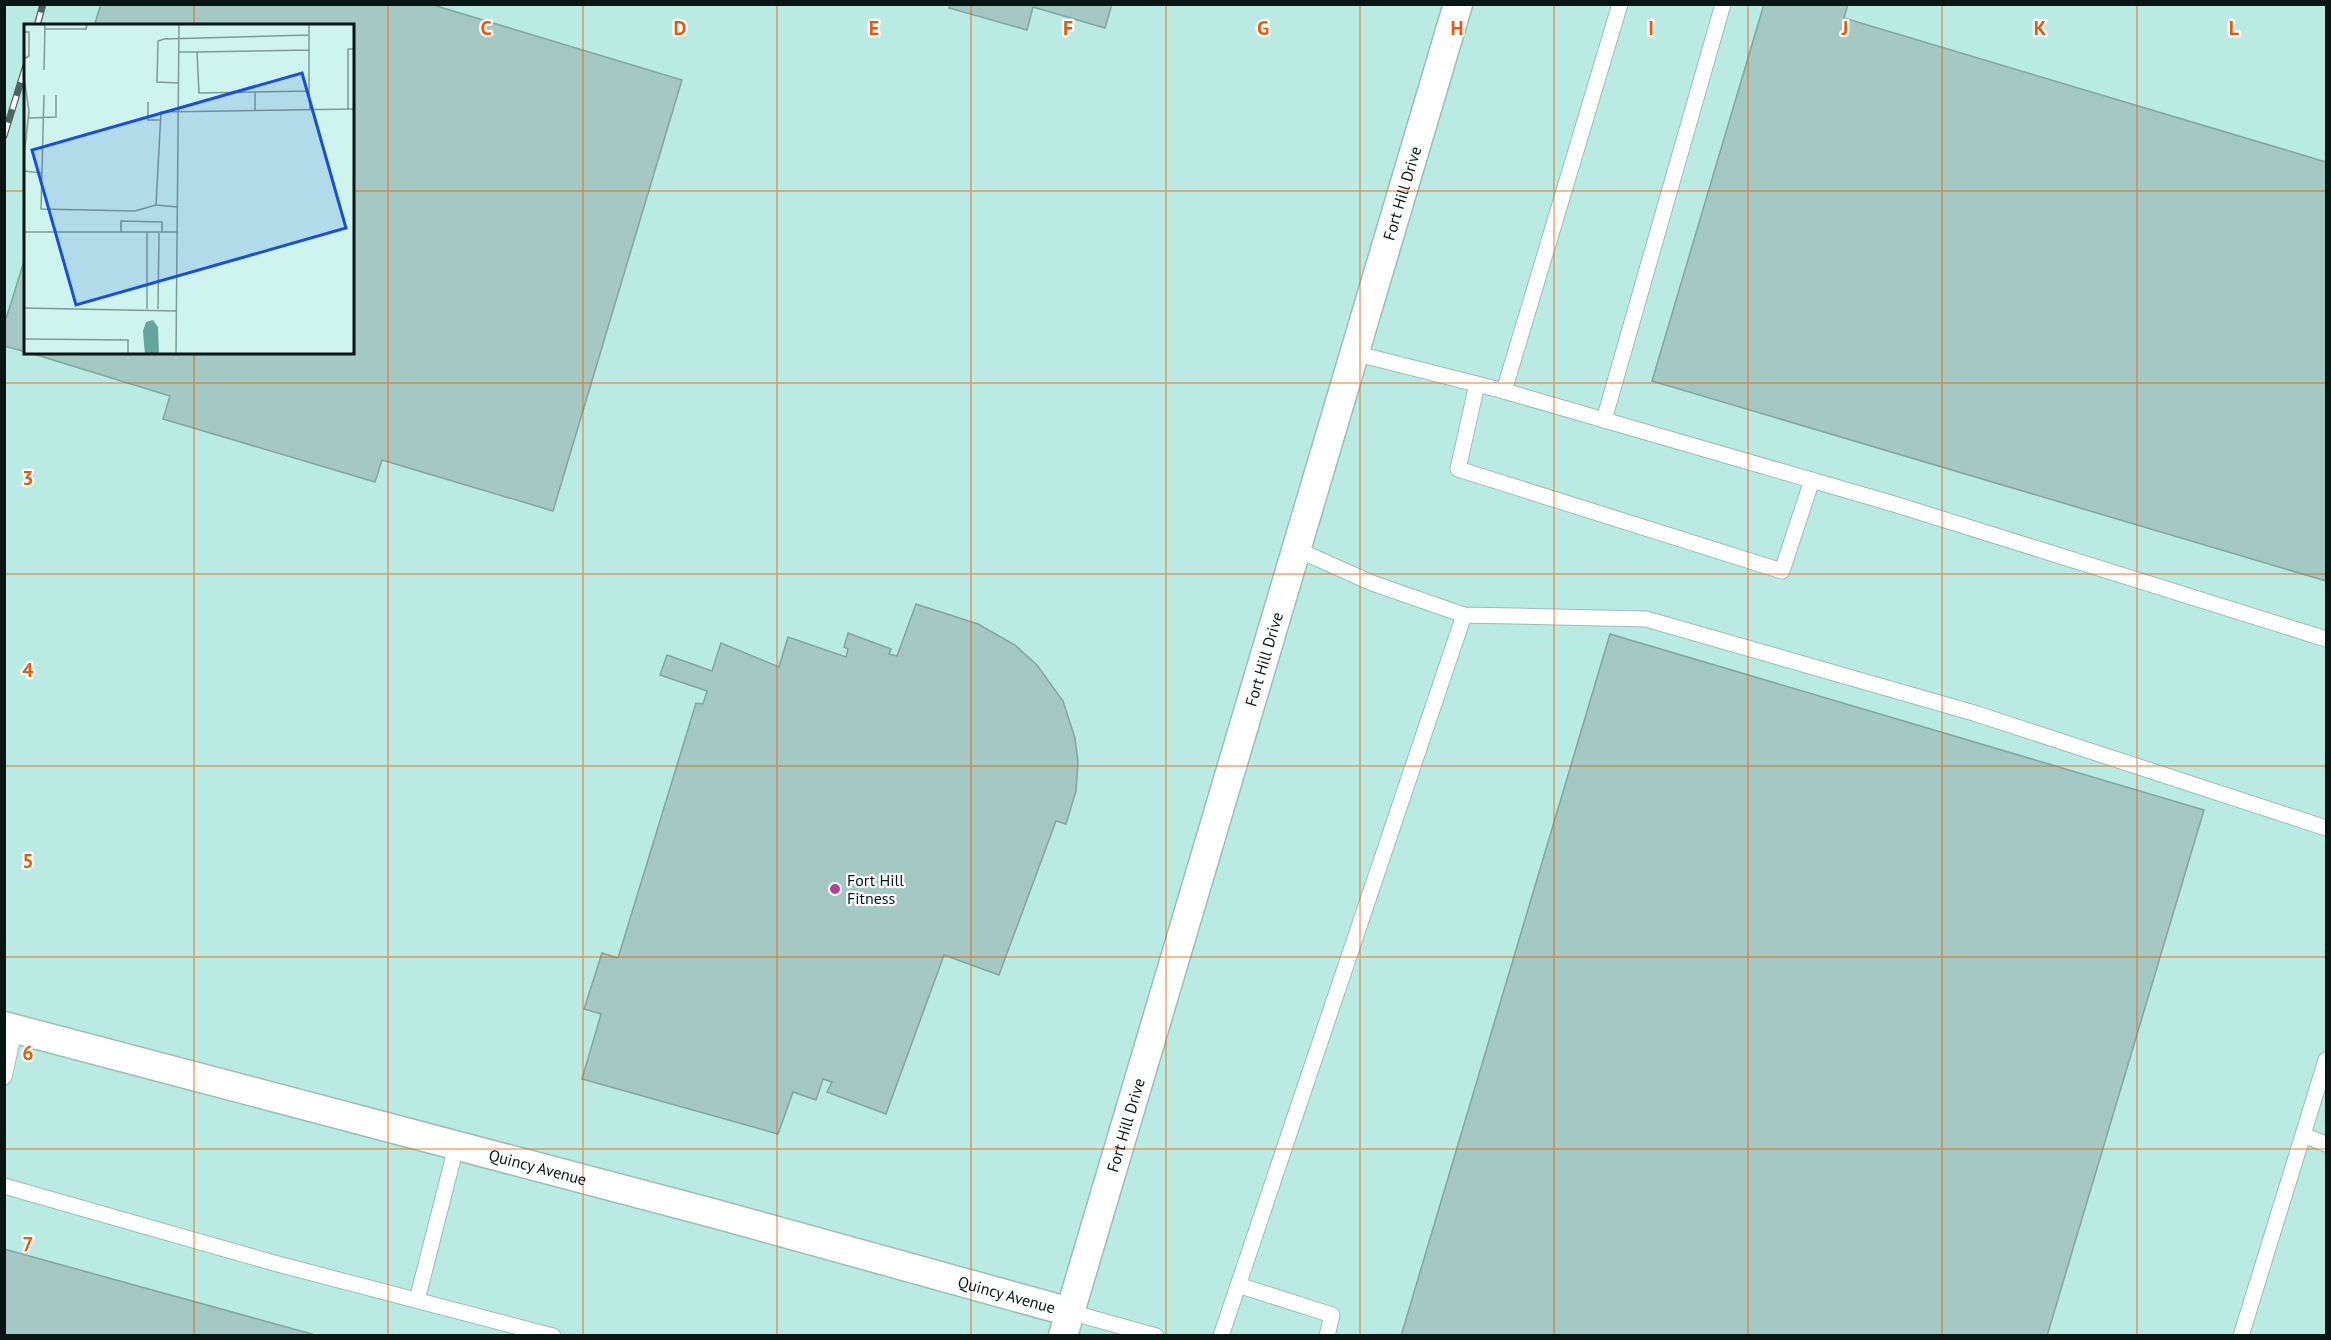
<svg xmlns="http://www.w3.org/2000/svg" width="2331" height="1340" font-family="'PT Sans',sans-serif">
	<rect width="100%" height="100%" fill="#cdf4ed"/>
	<path fill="#baebe2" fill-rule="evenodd" d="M5 5H2326V1335H5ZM26 26H352V352H26Z"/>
	<g fill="#a4c9c2" stroke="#82a6a0" stroke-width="1.5">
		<path d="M101 4H430L682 80 553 511 382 460 375 482 163 419 170 396 27 352H352V26H94Z"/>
		<path d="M950 4H1112L1105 28 1033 7 1027 30 949 8Z"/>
		<path d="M1764 4H1848L1844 18 2326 162V581L1652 381Z"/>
		<path d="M26 255V352L4 346V325Z"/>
		<path d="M916 604 978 624 1015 645 1037 665 1063 701 1075 738 1078 762 1076 791 1066 824 1056 821 999 975 944 955 886 1114 827 1092 832 1082 823 1079 816 1100 793 1092 778 1134 582 1079 601 1014 584 1009 602 953 618 958 696 703 703 704 707 691 660 675 667 655 712 671 721 643 779 667 788 637 846 657 848 649 844 647 848 633 891 649 889 654 897 656Z"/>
		<path d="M1610 634 2204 810 2047 1336H1401Z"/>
		<path d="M4 1249 319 1336H4Z"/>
	</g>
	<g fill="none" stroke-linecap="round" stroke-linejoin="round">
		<g stroke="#99beb8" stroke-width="17">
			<g id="lane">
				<path d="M1354 353 1504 391 1894 504 2326 639"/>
				<path d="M1477 384 1458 469 1782 571 1812 480"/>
				<path d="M1504 391 1620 4"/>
				<path d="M1604 420 1723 4"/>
				<path d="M1296 549 1372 583 1464 615 1646 619 1974 713 2326 828"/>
				<path d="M4 1077 15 1028"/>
				<path d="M2303 1135 2326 1144"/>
				<path d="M4 1186 274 1263 553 1336"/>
				<path d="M1238 1285 1332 1315 1327 1336"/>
				<path d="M417 1300 456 1147"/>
				<path d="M1070 1312 1156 1336"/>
				<path d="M1221 1336 1464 615"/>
				<path d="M2241 1336 2326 1060"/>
			</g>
		</g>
		<g stroke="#99beb8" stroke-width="31">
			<g id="street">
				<path id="s1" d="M4 1026 716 1214 1070 1312"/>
				<path id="s2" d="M1063 1336 1458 4"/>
			</g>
		</g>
		<use href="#lane" stroke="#fff" stroke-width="15"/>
		<use href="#street" stroke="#fff" stroke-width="28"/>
		<g stroke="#4d6461" stroke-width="7">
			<g id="rail">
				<path d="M37 26 43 4"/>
				<path d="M4 136 26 65"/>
			</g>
		</g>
		<use href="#rail" stroke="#fff" stroke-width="4.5" stroke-dasharray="14" stroke-linecap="butt"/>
	</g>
	<path fill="none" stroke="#e8590c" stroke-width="1.5" stroke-opacity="0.55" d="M194 4V26M388 4V1336M583 4V1336M777 4V1336M971 4V1336M1166 4V1336M1360 4V1336M1554 4V1336M1748 4V1336M1942 4V1336M2137 4V1336M4 191H26M352 191H2326M194 352V1336M4 383H2326M4 574H2326M4 766H2326M4 957H2326M4 1149H2326"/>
	<circle fill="#b54098" stroke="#fff" stroke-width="2" cx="835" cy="889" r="6"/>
	<g text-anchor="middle" stroke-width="4.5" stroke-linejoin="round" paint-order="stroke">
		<g font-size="16" fill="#071513" stroke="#fff">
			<text dy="6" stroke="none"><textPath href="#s2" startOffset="1192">Fort Hill Drive</textPath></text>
			<text dy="6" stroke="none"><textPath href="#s2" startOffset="706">Fort Hill Drive</textPath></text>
			<text dy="6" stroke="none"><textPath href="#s2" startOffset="220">Fort Hill Drive</textPath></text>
			<text dy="6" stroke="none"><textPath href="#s1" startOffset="552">Quincy Avenue</textPath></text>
			<text dy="6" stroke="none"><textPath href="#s1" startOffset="1038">Quincy Avenue</textPath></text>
		</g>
		<g font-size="16" fill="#071513" stroke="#fff" text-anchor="start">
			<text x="847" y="886">Fort Hill<tspan x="847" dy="18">Fitness</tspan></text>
		</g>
	</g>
	<g transform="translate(24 24)">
		<rect width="330" height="330" fill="#cdf4ed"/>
		<path d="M129 296 134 303 135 330H121L119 307 122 298Z" fill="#65a69c"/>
		<path fill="none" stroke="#7e9b96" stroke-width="1.5" d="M285 0V67M21 5H62L63 0M0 8H5V32L0 35M155 28H173L175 69 285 67 286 85M173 28 285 26M20 46 21 0M0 54 5 87 0 132M155 59 133 58 134 17 140 15 285 11M231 67V86M20 71 17 185 111 187 132 181 154 183M124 78V96H136M324 85V25H330M5 94 32 93V71M0 147 18 149M132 181 137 88 330 85M0 208H154M97 208V197L138 198V208M123 208V285M0 284 153 287M134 285 135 209M0 315 104 316V330M152 330 155 0"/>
		<path fill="#1d4ed8" fill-opacity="0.15" stroke="#1d4ed8" stroke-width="3" d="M278 49 322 204 52 281 8 126Z"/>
		<rect width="330" height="330" fill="none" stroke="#071513" stroke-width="3"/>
	</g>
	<g font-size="20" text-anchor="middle" font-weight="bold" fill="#e8590c" stroke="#fff" stroke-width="4.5" stroke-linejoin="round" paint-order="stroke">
		<text x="486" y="35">C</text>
		<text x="680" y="35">D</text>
		<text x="874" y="35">E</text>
		<text x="1068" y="35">F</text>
		<text x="1263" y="35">G</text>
		<text x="1457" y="35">H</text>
		<text x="1651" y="35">I</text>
		<text x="1845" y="35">J</text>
		<text x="2040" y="35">K</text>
		<text x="2234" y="35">L</text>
		<text x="28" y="485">3</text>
		<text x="28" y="677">4</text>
		<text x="28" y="868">5</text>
		<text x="28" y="1060">6</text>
		<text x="28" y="1251">7</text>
	</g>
	<rect width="2331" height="1340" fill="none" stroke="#071513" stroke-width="12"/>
</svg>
